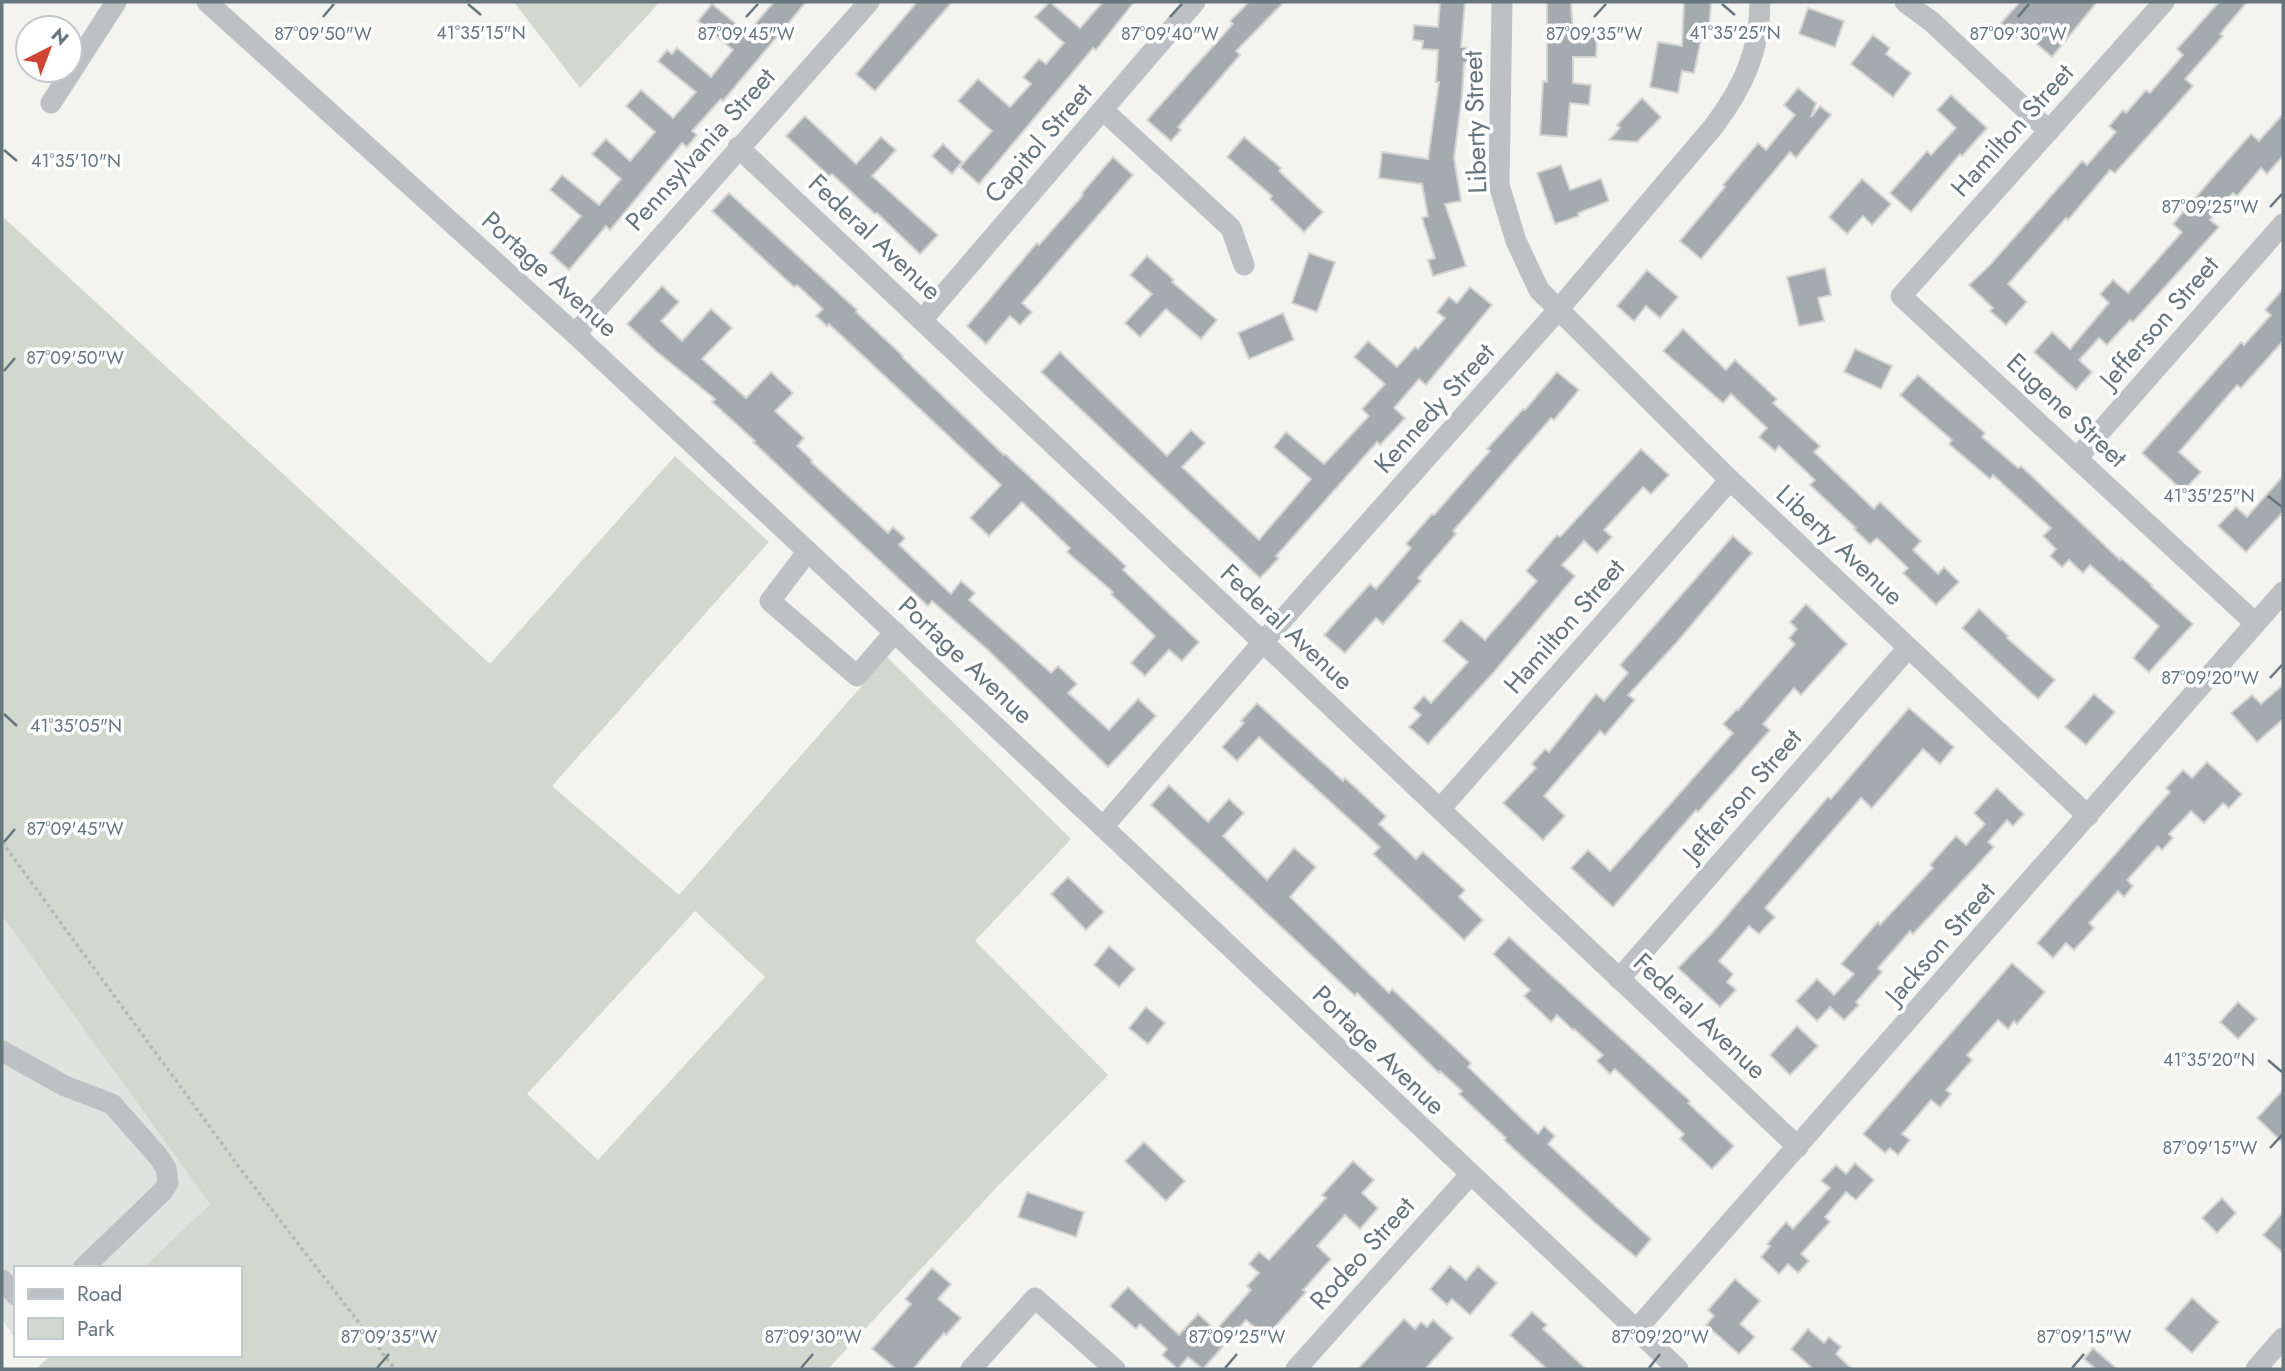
<svg xmlns="http://www.w3.org/2000/svg" width="2285" height="1371" font-family="Jost,sans-serif">
	<rect width="100%" height="100%" fill="#f3f3f0"/>
	<path fill="#e1e3e0" d="M2 916 210 1204 143 1268H16V1340L2 1319Z"/>
	<g fill="#d3d8cf" fill-rule="evenodd">
		<path d="M514 2H660L580 88Z"/>
		<path d="M2 216 490 664 675 456 769 542 552 786 679 895 887 657 1071 839 975 941 1108 1075 996 1188 828 1369H36L51 1355H240V1268H143L210 1204 2 916ZM695 911 765 977 598 1160 527 1094Z"/>
	</g>
	<g fill="#a3abae" stroke="#d5d4d3" stroke-width="2">
		<path d="M774 2H806L723 101 721 99 692 131 697 135 687 147 682 143 610 230 606 226 569 270 550 253 581 216 550 190 562 175 599 205 621 179 592 154 606 139 630 161 655 132 626 106 641 90 673 118 696 92 658 61 667 50 672 54 677 48 711 77 733 50 698 21 712 4 747 33Z"/>
		<path d="M917 2H952L875 91 856 74Z"/>
		<path d="M1050 2 1080 28 1103 2H1134L1096 50 1093 48 979 184 960 167 992 131 958 101 978 79 1010 107 1031 84 1023 77 1039 59 1046 64 1064 43 1035 17Z"/>
		<path d="M1249 2H1284L1236 51 1240 55 1178 127 1181 130 1171 141 1147 120 1233 24 1230 21Z"/>
		<path d="M1440 2H1465L1461 47 1469 48 1468 63H1464L1462 95 1454 158 1461 201 1445 204 1466 266 1433 276 1428 260 1435 258 1422 218 1428 216 1422 184 1379 178 1382 152 1428 159 1439 82H1436L1438 50 1422 49 1423 41 1413 40 1414 25 1438 27Z"/>
		<path d="M1547 2H1571L1573 37H1597L1596 57H1573V83L1591 85 1589 105 1570 103 1567 137 1540 135 1543 81 1547 82Z"/>
		<path d="M1684 2H1711L1709 30H1703L1694 73 1682 71 1678 93 1650 87 1658 42 1682 46Z"/>
		<path d="M2020 2H2097L2052 57 2023 32 2018 38 2001 23Z"/>
		<path d="M2219 2H2247L2220 34 2223 36 2185 79 2193 86 2115 173 2110 170 2068 220 2066 218 2008 284 2027 302 2006 325 1990 311 1993 308 1969 285 1989 266 2082 161 2087 165 2116 132 2109 126 2123 110 2126 113 2146 90 2150 93 2183 55 2177 49Z"/>
		<path d="M1808 8 1844 21 1835 47 1799 34Z"/>
		<path d="M1873 35 1890 48 1886 54 1911 73 1893 97 1851 64Z"/>
		<path d="M1798 88 1816 103 1811 117 1820 106 1831 115 1796 158 1790 152 1701 259 1680 241 1725 187 1723 185 1758 143 1766 150 1795 115 1784 105Z"/>
		<path d="M1951 95 1987 128 1962 156 1960 154 1911 212 1890 193 1927 151 1931 155 1956 128 1937 110Z"/>
		<path d="M1642 98 1661 117 1637 142 1609 140 1620 128 1617 125Z"/>
		<path d="M2283 114V156L2267 174 2261 168 2237 196 2233 193 2210 220 2219 227 2133 322 2130 320 2107 345 2099 338 2079 360 2092 372 2076 390 2034 352 2052 332 2070 349 2109 303 2100 294 2113 280 2128 293 2182 232 2173 224 2214 176 2251 134 2259 141Z"/>
		<path d="M805 116 856 164 881 137 896 150 872 176 938 235 920 254 877 213 875 214 832 174 829 176 786 136Z"/>
		<path d="M1244 137 1281 168 1279 171 1323 212 1304 232 1270 199 1272 196 1227 157Z"/>
		<path d="M943 144 962 162 952 174 932 156Z"/>
		<path d="M1113 157 1133 175 1022 303 1032 312 1020 325 1010 316 986 344 967 326 1037 243 1039 245 1083 195 1082 193Z"/>
		<path d="M1561 165 1570 190 1601 179 1609 201 1578 213 1579 216 1555 224 1537 173Z"/>
		<path d="M1862 179 1891 204 1872 225 1863 216 1847 234 1829 217Z"/>
		<path d="M729 193 857 310 856 312 903 356 902 357 1004 455 1005 454 1126 566 1123 570 1199 642 1182 661 1169 650 1145 676 1131 663 1155 636 1111 594 1113 592 1067 552 1070 548 1022 502 989 536 970 518 1001 485 829 324 827 326 816 316 823 309 797 285 794 287 712 211Z"/>
		<path d="M1309 253 1335 262 1317 312 1292 303Z"/>
		<path d="M1147 256 1174 280 1172 282 1217 320 1201 339 1166 309 1140 337 1125 323 1152 294 1130 275Z"/>
		<path d="M1825 268 1831 295 1818 298 1824 321 1799 326 1787 277Z"/>
		<path d="M1647 270 1678 297 1660 318 1646 306 1634 321 1617 306Z"/>
		<path d="M662 286 679 302 661 321 682 341 711 309 732 328 702 359 746 398 771 372 793 393 775 411 804 438 797 446 812 460 811 462 888 533 893 527 905 538 899 545 951 594 961 581 975 593 969 600 1051 673 1058 666 1077 684 1068 693 1109 730 1138 699 1156 716 1108 767 988 650 932 601 928 606 753 442 755 441 712 402 715 399 656 351 627 324Z"/>
		<path d="M1470 287 1492 305 1426 385 1419 379 1394 408 1405 418 1380 445 1377 442 1276 556 1279 558 1260 578 1041 372 1060 352 1167 456 1191 430 1205 443 1182 467 1259 540 1311 479 1274 447 1286 432 1324 464 1369 416 1362 409 1385 384 1354 357 1368 341 1397 367 1415 347 1418 349 1445 318 1437 312 1449 297 1457 303Z"/>
		<path d="M2283 289V341L2241 388 2237 385 2179 452 2201 472 2183 491 2142 453 2241 342 2244 345 2271 315 2265 310Z"/>
		<path d="M1283 313 1294 340 1249 359 1238 333Z"/>
		<path d="M1683 329 1726 370 1735 360 1777 399 1773 403 1820 446 1814 452 1874 509 1880 502 1921 541 1913 550 1938 574 1944 567 1959 582 1936 605 1903 573 1908 568 1877 538 1870 544 1854 529 1856 528 1810 485 1815 480 1779 446 1775 451 1759 437 1767 428 1731 394 1723 403 1663 351Z"/>
		<path d="M1855 349 1892 366 1881 389 1844 372Z"/>
		<path d="M1557 372 1579 390 1554 420 1551 418 1453 531 1456 534 1418 578 1421 581 1383 624 1376 618 1345 653 1324 635 1370 584 1376 589 1411 548 1406 544 1432 514 1434 515 1490 451 1487 449 1523 409 1525 410Z"/>
		<path d="M1918 375 1985 433 1982 437 2018 468 2021 466 2120 560 2121 558 2152 585 2151 586 2193 624 2149 672 2133 658 2159 626 2090 565 2083 573 2069 560 2062 567 2050 556 2056 549 2043 536 2051 528 1993 475 1990 479 1949 444 1952 440 1900 395Z"/>
		<path d="M1641 449 1669 475 1651 494 1643 487 1604 530 1612 537 1597 553 1584 541 1562 565 1575 576 1494 672 1428 744 1409 727 1421 715 1413 708 1424 696 1431 703 1468 662 1443 641 1461 620 1485 640 1537 581 1526 571 1557 535 1560 537Z"/>
		<path d="M2283 476V512L2246 552 2218 526 2236 507 2247 517Z"/>
		<path d="M1733 536 1752 553 1677 642 1628 695 1635 700 1605 735 1600 731 1544 796 1565 816 1543 840 1503 803 1536 768 1532 764 1545 749 1549 752 1596 694 1604 701 1628 673 1620 665Z"/>
		<path d="M1806 604 1847 644 1801 695 1794 688 1763 724 1770 730 1698 812 1696 810 1613 907 1571 868 1588 850 1610 871 1673 801 1733 733 1723 724 1737 709 1738 710 1795 644 1789 638 1797 629 1790 622Z"/>
		<path d="M1979 609 2008 636 2007 638 2055 680 2038 699 1962 628Z"/>
		<path d="M2283 685V719L2257 742 2231 713 2252 695 2261 704Z"/>
		<path d="M2094 694 2115 712 2086 745 2065 727Z"/>
		<path d="M1257 703 1343 781 1345 778 1386 816 1379 824 1416 859 1423 852 1465 890 1459 897 1483 920 1464 940 1373 854 1380 847 1259 737 1237 761 1222 747 1244 723 1241 721Z"/>
		<path d="M1909 708 1954 747 1940 764 1923 749 1872 808 1861 798 1765 908 1775 917 1759 934 1749 926 1719 961 1733 974 1727 982 1736 990 1720 1007 1678 968 1713 932 1828 797 1831 799Z"/>
		<path d="M2207 762 2242 794 2229 808 2223 803 2204 823 2191 811 2169 834 2173 838 2162 850 2158 846 2127 880 2133 886 2124 897 2118 891 2089 923 2094 928 2074 950 2066 943 2053 958 2037 943 2170 792 2166 788 2183 770 2192 778Z"/>
		<path d="M1169 785 1208 822 1229 799 1244 813 1223 836 1267 880 1294 848 1316 867 1290 897 1389 993 1392 989 1471 1063 1468 1067 1538 1134 1544 1126 1555 1136 1548 1144 1651 1239 1636 1257 1594 1222 1504 1140 1506 1138 1459 1094 1462 1091 1440 1071 1439 1073 1357 993 1355 996 1151 805Z"/>
		<path d="M1997 788 2024 814 2013 826 2007 820 1988 842 1994 847 1913 934 1910 931 1878 968 1882 972 1856 1002 1859 1005 1844 1020 1830 1007 1817 1021 1796 1001 1817 979 1834 995 1854 974 1841 964 1878 922 1880 925 1933 868 1930 865 1956 836 1966 845 1985 824 1974 813Z"/>
		<path d="M1068 877 1104 912 1086 930 1051 894Z"/>
		<path d="M1509 937 1690 1101 1688 1103 1734 1146 1712 1169 1680 1139 1684 1134 1615 1069 1610 1074 1597 1061 1603 1055 1574 1029 1573 1030 1557 1015 1551 1022 1524 996 1530 990 1493 954Z"/>
		<path d="M1109 946 1135 969 1119 987 1094 965Z"/>
		<path d="M2012 963 2045 992 2017 1024 2014 1021 2008 1029 1998 1020 1967 1055 1972 1060 1946 1090 1951 1094 1940 1107 1931 1100 1902 1134 1910 1140 1898 1155 1890 1148 1885 1153 1863 1134Z"/>
		<path d="M2238 1002 2257 1019 2238 1039 2220 1022Z"/>
		<path d="M1146 1007 1165 1023 1148 1044 1129 1028Z"/>
		<path d="M1797 1026 1818 1046 1790 1075 1770 1055Z"/>
		<path d="M2283 1090V1143L2257 1118Z"/>
		<path d="M1144 1142 1185 1181 1166 1201 1125 1161Z"/>
		<path d="M1353 1161 1374 1180 1362 1193 1378 1208 1360 1229 1345 1215 1317 1246 1331 1259 1303 1290 1306 1292 1266 1337 1246 1320 1203 1369 1188 1357 1178 1369 1162 1355 1167 1349 1140 1324 1136 1329 1110 1306 1128 1287 1179 1335 1198 1314 1216 1330 1251 1290 1247 1286 1259 1273 1249 1264 1259 1252 1269 1260 1326 1198 1322 1195Z"/>
		<path d="M1855 1163 1874 1180 1856 1200 1846 1192 1825 1217 1830 1222 1801 1254 1809 1261 1798 1273 1788 1264 1779 1274 1761 1257 1770 1246 1767 1244 1786 1222 1793 1229 1830 1188 1821 1181 1836 1165 1846 1174Z"/>
		<path d="M1027 1192 1084 1212 1076 1237 1018 1217Z"/>
		<path d="M2222 1198 2236 1213 2217 1233 2202 1218Z"/>
		<path d="M2283 1212V1253L2263 1235Z"/>
		<path d="M1450 1266 1466 1280 1478 1266 1497 1283 1470 1315 1452 1299 1447 1305 1430 1289Z"/>
		<path d="M932 1268 951 1284 938 1299 961 1318 946 1335 944 1333 913 1369H896L872 1349 911 1304 905 1299Z"/>
		<path d="M1735 1279 1760 1301 1740 1324 1755 1337 1739 1354 1706 1325 1714 1316 1708 1310Z"/>
		<path d="M2192 1298 2219 1322 2192 1353 2165 1329Z"/>
		<path d="M1532 1312 1547 1325 1543 1329 1586 1369H1547L1510 1335Z"/>
		<path d="M1404 1319 1415 1329 1421 1322 1427 1327 1433 1320 1453 1338 1425 1369H1358Z"/>
		<path d="M1808 1329 1824 1343 1829 1337 1841 1347 1836 1354 1852 1369H1813L1791 1349Z"/>
		<path d="M2093 1348 2117 1369H2096L2084 1359Z"/>
	</g>
	<g fill="none" stroke-linecap="round" stroke-linejoin="round">
		<path stroke="#b5b8ba" stroke-width="3.5" stroke-dasharray="3.5 3.5" stroke-linecap="butt" d="M2 842 239 1167 395 1369"/>
		<g stroke="#bdc1c4" stroke-width="21">
			<path d="M207 2 575 334 1103 827 1678 1369"/>
			<path d="M1502 2 1499 185 1516 241 1539 290 1730 480 2088 816"/>
			<path d="M1905 2 1932 22 2049 131"/>
			<path d="M2164 2 1901 296 2255 623"/>
			<path d="M51 103 116 2"/>
			<path d="M1103 110 1231 228 1244 265"/>
			<path d="M738 147 1798 1147"/>
			<path d="M922 320 1195 2"/>
			<path d="M575 334 869 2"/>
			<path d="M2078 457 2283 224"/>
			<path d="M808 551 770 601 857 676 895 632"/>
			<path d="M1440 809 1730 480"/>
			<path d="M1103 827 1276 627 1558 310 1714 126C1743 87 1760 51 1760 2"/>
			<path d="M1619 979 1908 648"/>
			<path d="M2 1051 65 1086 112 1104 158 1156 166 1168 168 1183 163 1191 83 1268"/>
			<path d="M2 1280 16 1295"/>
			<path d="M1636 1330 2283 592"/>
			<path d="M971 1369 1035 1298 1115 1369"/>
			<path d="M1296 1369 1470 1175"/>
			<path d="M2256 1369 2283 1338"/>
		</g>
	</g>
	<path fill="none" stroke="#66767e" stroke-width="2.5" d="M468 4 481 15M1722 4 1735 15M323 17 334 4M746 17 758 4M1170 17 1182 4M1594 17 1606 4M2018 17 2029 4M4 150 17 161M2270 207 2282 194M4 371 15 358M2268 496 2282 507M2270 678 2282 665M4 714 17 726M4 842 15 829M2268 1060 2282 1072M2270 1148 2282 1135M377 1368 389 1354M801 1368 813 1354M1225 1368 1237 1354M1649 1368 1660 1354M2072 1368 2084 1354"/>
	<g text-anchor="middle" stroke-width="7" stroke-linejoin="round" paint-order="stroke">
		<g font-size="26" fill="#66767e" stroke="#fff">
			<text transform="translate(1475 122) rotate(-92)" y="9">Liberty Street</text>
			<text transform="translate(2012 130) rotate(-48)" y="9">Hamilton Street</text>
			<text transform="translate(1038 143) rotate(-49)" y="9">Capitol Street</text>
			<text transform="translate(700 149) rotate(-48)" y="9">Pennsylvania Street</text>
			<text transform="translate(875 237) rotate(43)" y="9">Federal Avenue</text>
			<text transform="translate(550 274) rotate(42)" y="9">Portage Avenue</text>
			<text transform="translate(2159 322) rotate(-49)" y="9">Jefferson Street</text>
			<text transform="translate(1434 408) rotate(-48)" y="9">Kennedy Street</text>
			<text transform="translate(2067 410) rotate(43)" y="9">Eugene Street</text>
			<text transform="translate(1840 545) rotate(43)" y="9">Liberty Avenue</text>
			<text transform="translate(1564 626) rotate(-49)" y="9">Hamilton Street</text>
			<text transform="translate(1287 627) rotate(43)" y="9">Federal Avenue</text>
			<text transform="translate(966 660) rotate(43)" y="9">Portage Avenue</text>
			<text transform="translate(1742 795) rotate(-49)" y="9">Jefferson Street</text>
			<text transform="translate(1940 943) rotate(-49)" y="9">Jackson Street</text>
			<text transform="translate(1700 1016) rotate(43)" y="9">Federal Avenue</text>
			<text transform="translate(1379 1050) rotate(44)" y="9">Portage Avenue</text>
			<text transform="translate(1362 1253) rotate(-48)" y="9">Rodeo Street</text>
		</g>
	</g>
	<g font-size="18" text-anchor="middle" fill="#66767e" stroke="#fff" stroke-width="7" stroke-linejoin="round" paint-order="stroke">
		<text x="481" y="39">41°35'15"N</text>
		<text x="1735" y="39">41°35'25"N</text>
		<text x="323" y="40">87°09'50"W</text>
		<text x="746" y="40">87°09'45"W</text>
		<text x="1170" y="40">87°09'40"W</text>
		<text x="1594" y="40">87°09'35"W</text>
		<text x="2018" y="40">87°09'30"W</text>
		<text x="76" y="167">41°35'10"N</text>
		<text x="2210" y="213">87°09'25"W</text>
		<text x="75" y="364">87°09'50"W</text>
		<text x="2209" y="502">41°35'25"N</text>
		<text x="2210" y="684">87°09'20"W</text>
		<text x="76" y="732">41°35'05"N</text>
		<text x="75" y="835">87°09'45"W</text>
		<text x="2209" y="1066">41°35'20"N</text>
		<text x="2210" y="1154">87°09'15"W</text>
		<text x="389" y="1343">87°09'35"W</text>
		<text x="813" y="1343">87°09'30"W</text>
		<text x="1237" y="1343">87°09'25"W</text>
		<text x="1660" y="1343">87°09'20"W</text>
		<text x="2084" y="1343">87°09'15"W</text>
	</g>
	<rect width="2285" height="1371" fill="none" stroke="#66767e" stroke-width="7"/>
	<rect x="14" y="1266" width="228" height="91" fill="#ffffff" stroke="#c2c8cb" stroke-width="2"/>
	<rect x="28" y="1289" width="35" height="10" fill="#bdc1c4" stroke="#c2c8cb" stroke-width="2"/>
	<text x="77" y="1301" font-size="21" fill="#66767e">Road</text>
	<rect x="28" y="1318" width="35" height="21" fill="#d3d8cf" stroke="#c2c8cb" stroke-width="2"/>
	<text x="77" y="1336" font-size="21" fill="#66767e">Park</text>
	<g transform="translate(49 49) rotate(42)"><circle r="33" fill="#ffffff" stroke="#c2c8cb" stroke-width="2"/>
	<path d="M0-5L12 26L0 18L-12 26Z" fill="#cf4534"/>
	<text y="-10" font-size="19" font-weight="bold" text-anchor="middle" fill="#66767e">N</text>
	</g>
</svg>
